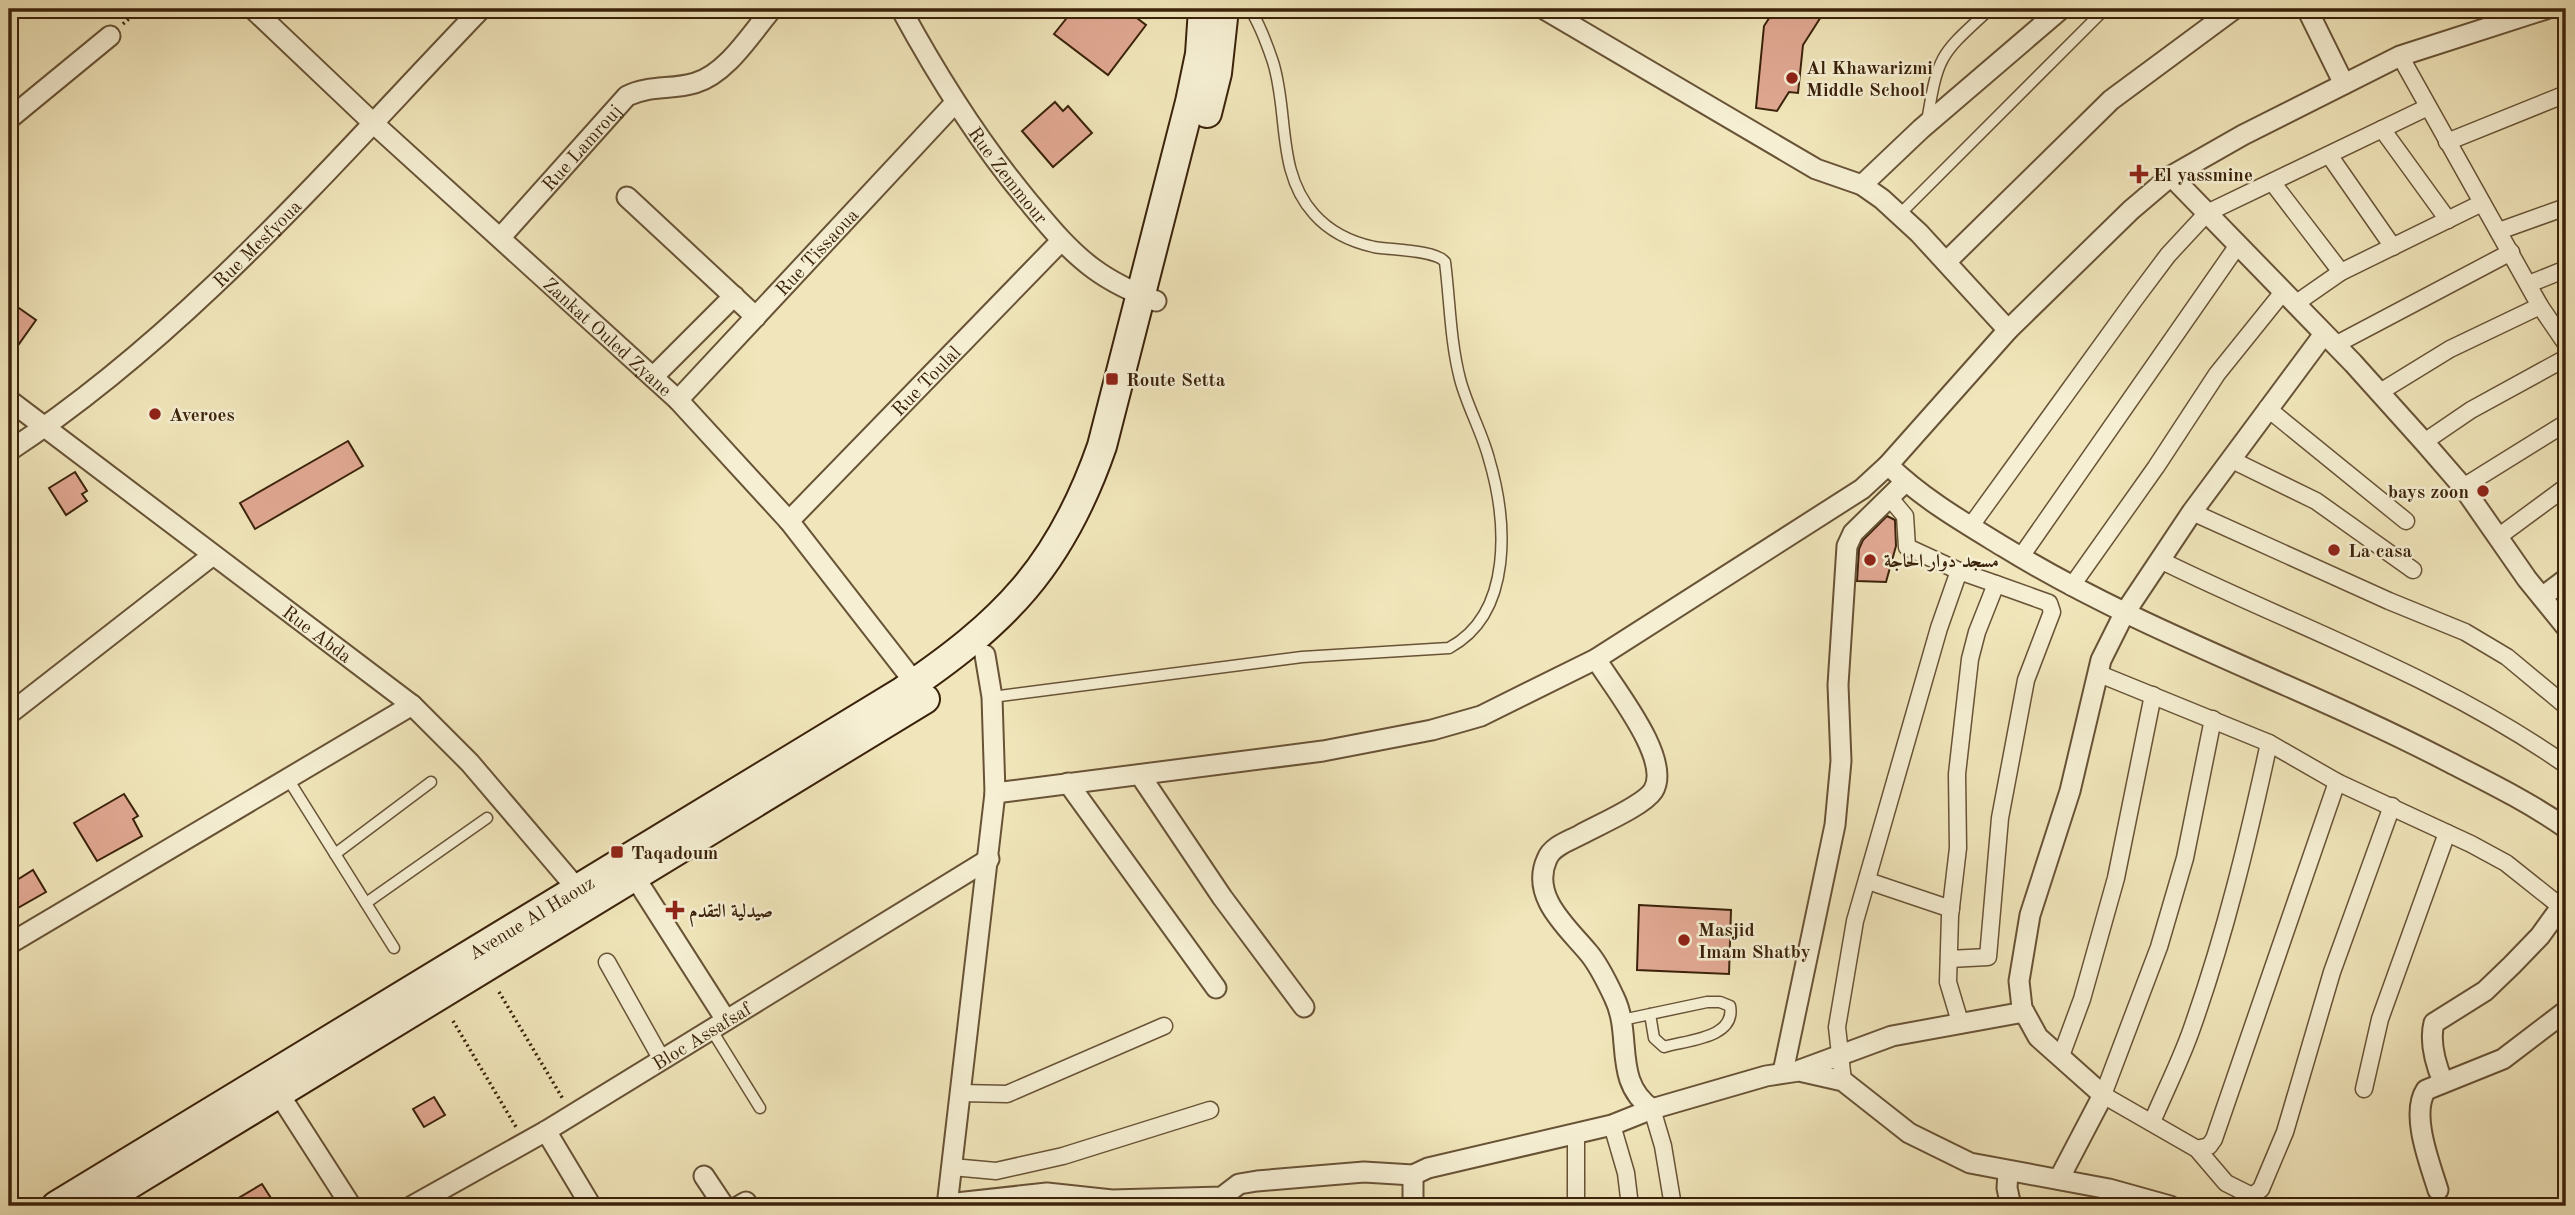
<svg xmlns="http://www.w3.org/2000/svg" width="2575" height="1215" font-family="'Old Standard TT',Amiri,serif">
	<rect width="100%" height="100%" fill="#f1e6bb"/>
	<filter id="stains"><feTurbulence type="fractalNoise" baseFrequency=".00286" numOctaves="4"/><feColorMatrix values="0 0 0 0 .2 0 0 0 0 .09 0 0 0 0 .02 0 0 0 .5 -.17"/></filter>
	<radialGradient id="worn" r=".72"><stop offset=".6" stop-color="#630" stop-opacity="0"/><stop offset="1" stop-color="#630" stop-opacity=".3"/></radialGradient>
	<g fill="#e1a892" stroke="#3a220a" stroke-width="2">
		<path d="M1074 9H1125L1146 25 1108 75 1054 34Z"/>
		<path d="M1775 9H1826L1803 45 1798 93 1789 92 1777 111 1756 108 1764 26Z"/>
		<path d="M1055 102 1063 111 1068 106 1092 133 1053 167 1022 131Z"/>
		<path d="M9 301 36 320 9 358Z"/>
		<path d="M348 441 363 466 255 529 240 503Z"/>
		<path d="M75 472 87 491 82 494 87 501 66 515 49 488Z"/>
		<path d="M1887 516 1895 520 1896 546 1886 582 1857 581 1859 549 1863 540Z"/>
		<path d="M124 794 138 816 133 819 142 836 97 861 74 823Z"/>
		<path d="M33 870 46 892 9 913V885Z"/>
		<path d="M1639 905 1731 910 1729 974 1637 970Z"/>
		<path d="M434 1097 445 1115 424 1127 413 1109Z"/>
		<path d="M262 1184 276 1206H225Z"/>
	</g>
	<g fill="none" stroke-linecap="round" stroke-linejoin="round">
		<g stroke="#685336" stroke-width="13">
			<g id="service">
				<path d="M1927 122C1938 54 1940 55 1990 9"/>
				<path d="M1899 215 2105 9"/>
				<path d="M992 697 1302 657 1449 648C1514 613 1507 520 1489 459 1482 432 1467 406 1460 379 1450 340 1450 301 1445 262 1436 250 1390 250 1374 247 1351 242 1329 231 1314 214 1276 172 1289 113 1273 62 1267 44 1260 25 1250 9"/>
				<path d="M288 779 394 948"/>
				<path d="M335 854 431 782"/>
				<path d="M366 903 487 818"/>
				<path d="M1622 1020 1707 1002H1720L1730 1006C1736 1038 1688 1040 1664 1047L1654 1038 1650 1014"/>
				<path d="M711 1029 760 1108"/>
			</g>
		</g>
		<g stroke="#685336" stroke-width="19">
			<g id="pedestrian">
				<path d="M2400 56 2540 306 2566 344"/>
				<path d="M2382 129 2448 220"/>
				<path d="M2447 142 2566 94"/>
				<path d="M2329 155 2393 247"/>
				<path d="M2272 182 2341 272"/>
				<path d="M2499 231 2566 207"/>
				<path d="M2529 284 2566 269"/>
				<path d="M2295 304 2341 272 2482 203"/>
				<path d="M2335 345 2511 252"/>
				<path d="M2380 392 2450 349 2540 306"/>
				<path d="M2267 408 2406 521"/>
				<path d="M2424 442 2471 410 2566 358"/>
				<path d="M2230 459 2316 501 2413 570"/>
				<path d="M2463 487 2566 423"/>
				<path d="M2192 512 2389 601 2465 632 2507 657 2566 706"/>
				<path d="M1970 527 2135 299 2168 255 2207 213 2428 107"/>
				<path d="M2498 537 2566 487"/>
				<path d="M2020 558 2238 245"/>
				<path d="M2160 560C2296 627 2441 677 2566 765"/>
				<path d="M1959 571 1996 584 1977 632 1970 659 1957 774 1958 848 1950 916 1948 982 1960 1022"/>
				<path d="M2071 587 2156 467 2217 374 2283 292"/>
				<path d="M2097 673 2269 743 2337 782 2471 844 2506 863 2560 906"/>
				<path d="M2213 719 2185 858 2159 947 2103 1095 2197 1149 2226 1183 2252 1196 2261 1189 2285 1132 2332 972 2392 806"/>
				<path d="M1868 881 1951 909"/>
				<path d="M1949 959 1988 957 2000 818 2026 680 2052 612 2049 603 1996 584"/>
				<path d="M607 962 662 1060"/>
				<path d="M2061 1056 2082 999 2116 878 2153 695"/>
				<path d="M1843 1081 1837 1027 1855 921 1939 628 1959 571 1907 547 1905 516 1889 497"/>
				<path d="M2364 1089 2380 1019 2447 833"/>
				<path d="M961 1093 1007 1094 1164 1026"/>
				<path d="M1652 1109 1663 1146 1673 1206"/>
				<path d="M2152 1122C2165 1091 2181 1060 2192 1028 2225 935 2248 840 2269 743"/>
				<path d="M1612 1125 1626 1173 1630 1206"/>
				<path d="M1576 1133V1206"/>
				<path d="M2197 1149 2209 1146 2214 1139 2337 782"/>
				<path d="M952 1167 996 1171 1063 1156 1210 1110"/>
			</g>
		</g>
		<g stroke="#685336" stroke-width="23">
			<g id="minor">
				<path id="s1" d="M253 9 372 122 678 400 789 521 922 692"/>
				<path id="s2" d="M901 9C938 77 978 141 1028 201 1048 225 1068 250 1094 269 1113 283 1135 293 1156 301"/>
				<path d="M1544 9 1816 169 1862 185 1882 199 1919 233 2008 330"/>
				<path d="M2307 9 2344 84"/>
				<path d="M9 119 110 36"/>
				<path d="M2171 176 2353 363 2424 442 2463 487 2527 579 2566 627"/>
				<path d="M1862 185 1921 129 2061 9"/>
				<path d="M627 197 756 317"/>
				<path id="s3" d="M500 238 627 96C649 85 672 90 695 83 727 74 752 32 772 9"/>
				<path d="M1946 262 2111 100 2234 9"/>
				<path d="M653 377 734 296"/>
				<path id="s4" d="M9 400 412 705 470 763 585 898"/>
				<path id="s5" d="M678 400 954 104"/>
				<path id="s6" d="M9 451C190 332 332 164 481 9"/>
				<path d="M1888 465C1923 499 1963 522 2004 547 2144 633 2301 685 2447 761 2488 782 2529 802 2566 828"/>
				<path id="s7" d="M789 521 1061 241"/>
				<path d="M2542 597 2566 579"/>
				<path d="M1596 659C1613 687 1673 760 1653 791 1643 806 1598 825 1580 835 1569 841 1552 846 1547 859 1530 896 1567 927 1587 951 1598 963 1607 982 1614 997 1633 1035 1612 1081 1652 1109"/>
				<path d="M9 714 213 555"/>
				<path d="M1140 775 1222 897 1304 1007"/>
				<path d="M1068 783 1216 988"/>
				<path d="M995 793 1323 751 1432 730 1481 716 1596 659 1862 489 1888 465 2008 330 2131 210 2171 176 2243 135 2400 56 2546 9"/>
				<path d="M629 868 726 1020"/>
				<path d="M9 944 412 705"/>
				<path d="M1800 1070 1892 1036 2024 1012"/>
				<path d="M1783 1072 1835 825 1841 761 1838 685 1847 546 1853 533 1905 482"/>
				<path d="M2443 1082C2436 1065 2429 1042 2434 1023L2485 991 2512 965 2540 936 2566 900"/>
				<path d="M272 1083 351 1206"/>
				<path d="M546 1131 591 1206"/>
				<path d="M2008 1172 2007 1188 2011 1206"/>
				<path d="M704 1176 724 1206"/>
				<path d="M2059 1179 2103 1095 2038 1037 2022 1008 2019 981 2030 915 2070 791 2101 660 2124 614 2192 512 2324 334"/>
				<path d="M2438 1190C2430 1164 2410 1114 2426 1090L2503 1059 2566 1011"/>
				<path d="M947 1204 1047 1193 1112 1200 1222 1197 1239 1184 1257 1181 1364 1172 1413 1175 1428 1168 1612 1125 1652 1109 1766 1076 1799 1071 1843 1081 1909 1133 1970 1163 2109 1189 2170 1206"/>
				<path id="s8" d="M412 1206 546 1131 989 859"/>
				<path d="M739 1206 746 1202"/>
				<path d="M947 1206 995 793 992 697 985 655"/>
				<path d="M1413 1206V1175"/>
			</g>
		</g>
		<g stroke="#3a220a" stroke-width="32">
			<g id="secondary">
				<path d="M1207 113 1217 73 1224 9"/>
				<path id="s9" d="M56 1206 900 693C1004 623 1060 567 1102 446L1190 102 1200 54 1203 9"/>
				<path d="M94 1206 925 699"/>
			</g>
		</g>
		<g stroke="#3a220a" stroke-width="3.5" stroke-dasharray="2 3.5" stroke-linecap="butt">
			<path d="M123 24 140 9"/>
			<path d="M499 992 563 1099"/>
			<path d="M453 1021 516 1127"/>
		</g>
		<use href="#service" stroke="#f6efd3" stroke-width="10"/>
		<use href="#pedestrian" stroke="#f6efd3" stroke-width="16"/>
		<use href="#minor" stroke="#f6efd3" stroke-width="19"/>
		<use href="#secondary" stroke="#f6efd3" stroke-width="28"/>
	</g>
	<g fill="#8f2418" stroke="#f6efd3" stroke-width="2.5">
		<circle cx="1792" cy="78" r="7"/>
		<path d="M2135.5 163.5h7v7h7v7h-7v7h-7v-7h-7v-7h7z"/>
		<rect x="1105" y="372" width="14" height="14" rx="3.5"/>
		<circle cx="155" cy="414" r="7"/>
		<circle cx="2483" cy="491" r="7"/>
		<circle cx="2334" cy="550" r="7"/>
		<circle cx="1870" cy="560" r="7"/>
		<rect x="610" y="845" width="14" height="14" rx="3.5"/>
		<path d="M671.5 899.5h7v7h7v7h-7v7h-7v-7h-7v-7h7z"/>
		<circle cx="1684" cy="940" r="7"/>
	</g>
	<g text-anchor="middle" stroke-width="5" stroke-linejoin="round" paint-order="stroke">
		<g font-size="19" font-weight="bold" fill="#3a220a" stroke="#f6efd3" text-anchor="start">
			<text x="1806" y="74">Al Khawarizmi<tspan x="1806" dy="22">Middle School</tspan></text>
			<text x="2153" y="181">El yassmine</text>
			<text x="1126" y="386">Route Setta</text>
			<text x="169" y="421">Averoes</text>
			<text x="2469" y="498" text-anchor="end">bays zoon</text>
			<text x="2348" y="557">La casa</text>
			<text x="1884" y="567">مسجد دوار الحاجة</text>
			<text x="631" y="859">Taqadoum</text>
			<text x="689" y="917">صيدلية التقدم</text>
			<text x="1698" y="936">Masjid<tspan x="1698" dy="22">Imam Shatby</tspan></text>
		</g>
		<g font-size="19" fill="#3a220a" stroke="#f6efd3">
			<text dy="7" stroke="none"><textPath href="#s3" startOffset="122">Rue Lamrouj</textPath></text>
			<text dy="7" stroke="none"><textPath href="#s2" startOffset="198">Rue Zemmour</textPath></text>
			<text dy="7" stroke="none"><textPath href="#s6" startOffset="324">Rue Mesfyoua</textPath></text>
			<text dy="7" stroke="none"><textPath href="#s5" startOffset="203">Rue Tissaoua</textPath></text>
			<text dy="7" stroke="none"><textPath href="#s1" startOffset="483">Zankat Ouled Zyane</textPath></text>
			<text dy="7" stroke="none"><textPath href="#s7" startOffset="196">Rue Toulal</textPath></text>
			<text dy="7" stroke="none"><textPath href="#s4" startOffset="387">Rue Abda</textPath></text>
			<text dy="7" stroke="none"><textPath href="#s9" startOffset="556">Avenue Al Haouz</textPath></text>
			<text dy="7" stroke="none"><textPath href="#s8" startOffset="336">Bloc Assafsaf</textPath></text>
		</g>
	</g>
	<rect width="2575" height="1215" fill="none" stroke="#f1e6bb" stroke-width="35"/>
	<rect x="10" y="10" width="2554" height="1194" fill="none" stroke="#3a220a" stroke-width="3.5"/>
	<rect x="18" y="18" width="2540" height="1180" fill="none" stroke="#3a220a" stroke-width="2"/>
	<rect width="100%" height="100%" filter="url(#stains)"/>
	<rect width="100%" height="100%" fill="url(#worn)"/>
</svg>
